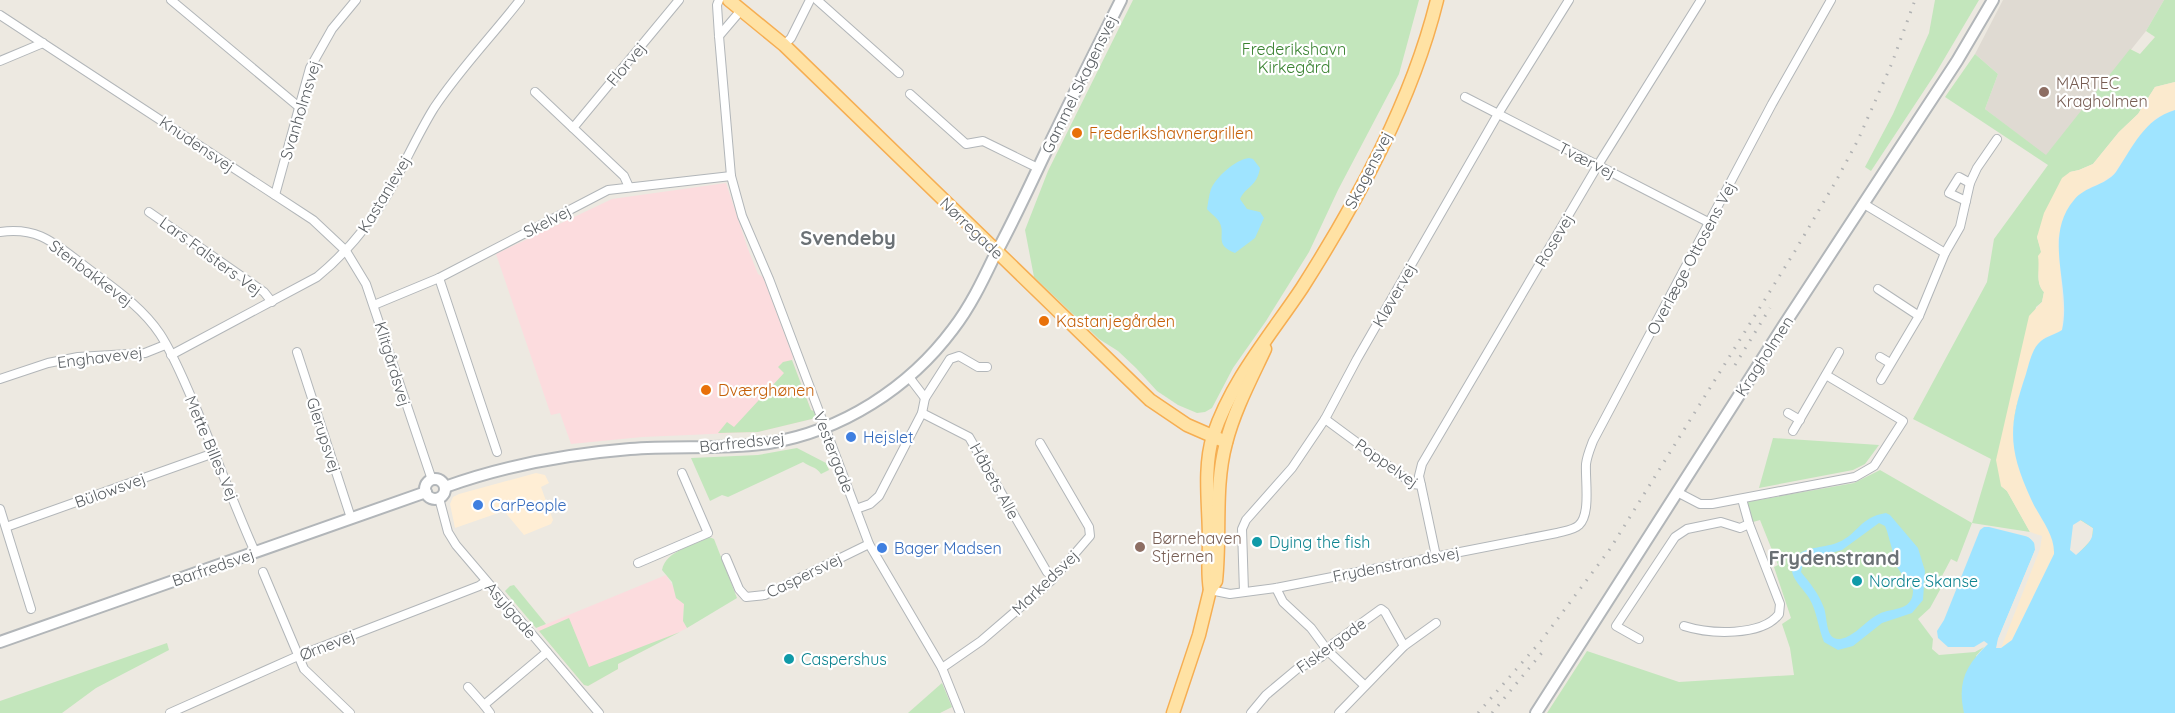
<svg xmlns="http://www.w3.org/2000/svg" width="2175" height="713" font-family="Quicksand,sans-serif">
	<rect width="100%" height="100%" fill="#ede9e1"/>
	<path fill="#ffeed5" d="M536 473 545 475 549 483 541 487 553 520 551 524 524 535 504 511 455 528 450 504 453 497 459 494Z"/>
	<path fill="#dfdad2" d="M2003 0H2164L2146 31 2046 156 1985 109 1998 74 1975 54Z"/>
	<g fill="#fcdcde">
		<path d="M726 183 748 249 758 274 763 277 793 357 792 360 811 410 814 411 816 418 758 432 642 437 571 444 560 413 551 415 496 254 612 199Z"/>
		<path d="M666 575 684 604 683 621 687 628 618 664V669L588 686 584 685 537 628Z"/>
	</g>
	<g fill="#c3e6bc">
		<path d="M1133 0H1419L1399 74 1338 190 1309 252 1266 321 1233 368 1212 408 1205 412 1197 413 1178 405 1157 391 1136 368 1118 351 1099 339 1034 277 1025 230 1048 171Z"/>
		<path d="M1935 0H1979L1937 71 1871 171 1865 167 1893 114 1929 33Z"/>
		<path d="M2164 0H2175V82L2155 87 2138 114 2119 132 2093 164 2079 170 2070 172 2037 237C2038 241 2040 246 2041 251 2042 264 2033 281 2044 292L2042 302 2036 307 2001 486 2007 491 2030 532 1972 523 1957 562 1951 559 1942 576 1949 580 1945 589 1941 588 1930 608 1918 619 1933 639 1932 649 1939 655 1975 652 1984 647 1976 656 1990 672 2076 556 2092 539 2093 528 2077 518 2073 437 2175 713H1547L1587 651 1679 682 1794 675 1790 648 1782 624 1791 618 1774 567 1778 565 1760 520 1753 522 1747 505V502L1854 483 1880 470 1972 523 1991 459 1913 419 1987 282 1994 239 2048 165 1945 97 1975 54 1998 74 1985 109 2046 155 2130 49 2140 54 2155 37 2146 31Z"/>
		<path d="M792 360 811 410 814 411 816 418 758 432 718 433 727 422 734 427 784 373 778 367 783 362Z"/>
		<path d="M1773 438 1879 445 1865 464 1853 470 1759 488Z"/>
		<path d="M797 448 826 463 829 470 821 474C816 466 809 467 803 462L728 497 722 495 710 501 691 458 758 455Z"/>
		<path d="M709 537 714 539 737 598 687 628 683 621 684 604 676 598 672 582 662 570C666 550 694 546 709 537Z"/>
		<path d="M514 585 546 624 536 628 505 591 510 586Z"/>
		<path d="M569 618 589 667 680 632 618 664V669L588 686 584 685 539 631Z"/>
		<path d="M167 643 169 650 96 688 62 713H0V701Z"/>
		<path d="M942 683 952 707 940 713H908Z"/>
	</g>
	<path fill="#fbeace" d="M2175 82V110L2156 118 2136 141 2114 174 2101 183 2087 189 2058 238 2063 309 2062 330C2056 334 2046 336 2041 341 2033 349 2029 364 2026 374 2008 427 2008 448 2031 499 2039 517 2055 534 2054 554L2012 640 2001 648 2040 549 2042 536 2030 532 2007 491 2001 486 1996 460 2029 316 2042 302 2044 292C2035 283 2040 267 2038 256L2041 252 2037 237 2044 213 2062 178 2070 172 2079 170 2093 164 2119 132 2138 114 2155 87Z"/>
	<g fill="#9fe4ff" fill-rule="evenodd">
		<path d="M2175 110V713H1964C1957 682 1966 665 1988 644L1984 641 1974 647H1948L1938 638 1937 631 1944 620 1980 530 1984 527H1989L2029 537 2035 544V550L1998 639 1997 648H2001L2012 640 2054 554C2055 534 2039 517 2031 499 2008 448 2008 427 2026 374 2029 364 2032 348 2041 341 2047 336 2056 334 2062 330 2072 287 2042 238 2074 200 2085 186 2105 186 2116 172 2133 147 2144 119 2175 110ZM2081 520 2093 528C2094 541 2085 547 2076 555L2070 550 2073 525Z"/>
		<path d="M1249 158 1253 159 1260 168C1257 187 1246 186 1240 199L1247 209 1260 212 1264 218 1255 238 1235 253C1212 244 1228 234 1218 220 1215 216 1210 213 1207 209 1208 203 1209 195 1211 189 1217 176 1235 160 1249 158Z"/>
		<path d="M1886 513 1890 515 1918 548 1925 571 1923 600 1912 613 1882 623 1853 646 1838 650 1824 642C1818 627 1817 611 1809 598 1804 590 1796 583 1793 575 1791 569 1791 562 1795 557 1806 546 1826 548 1839 542 1858 534 1860 517 1886 513ZM1879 523 1885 526 1887 531 1897 567 1913 590C1913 607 1901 608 1887 611 1871 615 1865 626 1852 634 1848 637 1839 641 1834 638 1826 634 1827 616 1824 608 1819 594 1810 583 1801 572L1803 563 1809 559 1842 550Z"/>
	</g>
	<path fill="#ede9e1" d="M2019 531 2030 534 2036 539 2038 551 2001 640 2000 645 2003 643 2001 648H1996L1998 639 2035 550 2034 541Z"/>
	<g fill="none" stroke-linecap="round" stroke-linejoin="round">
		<g stroke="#b2b6b9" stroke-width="10">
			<g id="minor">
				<path d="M171 0 299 107"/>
				<path d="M719 0 717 5 719 36 731 176 742 216 769 279 869 544 942 668 960 713"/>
				<path d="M817 0 899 73"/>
				<path d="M0 15 313 220 346 251 366 284 432 480"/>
				<path d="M719 36 742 9"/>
				<path d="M784 45 791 38 810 0"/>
				<path d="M0 61 43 43"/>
				<path d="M535 92 624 176 629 187"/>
				<path d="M910 94 966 144 983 141 1038 168"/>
				<path d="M1465 97 1710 223"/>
				<path d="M573 128 679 0"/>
				<path d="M275 195 310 68 332 29 356 0"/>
				<path d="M1966 201 1949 193 1959 177 1970 183"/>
				<path d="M1864 204 1945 253"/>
				<path d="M149 212 264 292 272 302"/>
				<path d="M0 232C38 227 53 242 82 264 109 285 141 305 160 334 175 357 185 384 196 408 216 456 234 505 255 552"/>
				<path d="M439 278 497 452"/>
				<path d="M1878 289 1919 316"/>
				<path d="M374 305 439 278 608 190 731 176"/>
				<path d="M297 352 351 518"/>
				<path d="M171 355 317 277C345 254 367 228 386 197 403 168 416 137 434 108 459 70 492 36 520 0"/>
				<path d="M1880 357 1890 363"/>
				<path d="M909 377 925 398"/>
				<path d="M0 379 48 363 78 357 145 353 165 345"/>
				<path d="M1881 380 1919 316 1945 253 1960 227 1970 183 1977 168 1997 139"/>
				<path d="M922 413 969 437 1047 572"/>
				<path d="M1788 413 1800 420"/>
				<path d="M1325 419 1413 484 1421 485 1436 556"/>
				<path d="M1793 431 1839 352"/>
				<path d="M1421 485 1419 476 1422 464 1598 165 1701 0"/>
				<path d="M1677 492 1700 504H1712L1855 477 1874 466 1903 421 1826 375"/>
				<path d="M439 498 448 532 456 545 599 713"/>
				<path d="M0 509 31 609"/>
				<path d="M856 509 870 504 879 496 922 413 925 398 950 359 959 356 978 367H987"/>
				<path d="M6 527 214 453"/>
				<path d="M726 558 739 589 746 597 765 595 869 544"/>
				<path d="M638 563 708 533 682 473"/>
				<path d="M263 572 304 669 350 713"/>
				<path d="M1276 588 1283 602 1311 628 1328 651 1364 685"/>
				<path d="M1210 590 1230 594 1276 588 1557 533C1564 531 1574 530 1579 525 1591 514 1585 480 1586 464 1587 456 1590 449 1593 441L1772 104 1831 0"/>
				<path d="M1244 592 1242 529 1246 520 1292 468 1325 419 1357 359 1498 114 1569 0"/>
				<path d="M1684 626C1709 634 1762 637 1779 614L1780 604 1749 524 1742 499"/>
				<path d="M1639 639 1616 626 1675 537 1687 529 1721 522 1740 528 1749 524"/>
				<path d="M942 668 981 641 1052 580 1090 536 1089 527 1040 443"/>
				<path d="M468 687 484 705 547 652"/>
				<path d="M484 705 490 713"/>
				<path d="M170 713 298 656 479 586 486 581"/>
				<path d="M1251 713 1266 695 1297 669 1321 657 1334 643 1381 609 1385 612 1404 646"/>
				<path d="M1339 713 1404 646 1436 623"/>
			</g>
		</g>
		<g stroke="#b2b6b9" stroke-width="14">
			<g id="tertiary">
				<circle cx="435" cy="489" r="10"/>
				<path d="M445 487C503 466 568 454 630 449 676 445 723 450 769 443 842 431 909 388 953 329 970 307 982 282 994 257 1011 226 1026 194 1041 162 1067 107 1094 54 1121 0"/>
				<path d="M0 642 426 492"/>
				<path d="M1536 713 1784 325 1957 61 1993 0"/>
			</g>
		</g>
		<g stroke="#f6ae52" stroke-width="15">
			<g id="primary">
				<path d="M729 0 784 45 1150 400 1187 425 1226 442"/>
				<path d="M1210 590C1207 573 1209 557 1209 540 1209 506 1203 468 1213 436 1232 379 1270 336 1302 288 1358 200 1412 101 1437 0"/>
				<path d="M1173 713 1199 635 1210 590 1216 581C1221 535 1214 487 1226 443 1234 411 1251 379 1265 349"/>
			</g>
		</g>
		<use href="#minor" stroke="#fff" stroke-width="8"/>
		<use href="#tertiary" stroke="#fff" stroke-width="10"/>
		<use href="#primary" stroke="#ffe2a4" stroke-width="12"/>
		<g stroke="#b1b2b3" stroke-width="3" stroke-dasharray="1.5 8" stroke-linecap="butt">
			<path d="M1735 365 1770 308"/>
			<path d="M1478 713 1541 641 1610 549 1795 251 1836 181 1858 140 1892 63 1915 0"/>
			<path d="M1492 713 1545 649"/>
		</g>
	</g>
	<g fill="#8d6e63" stroke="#fff" stroke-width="2">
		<circle cx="2044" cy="92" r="6"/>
		<circle cx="1140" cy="547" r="6"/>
	</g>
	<g fill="#e8710a" stroke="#fff" stroke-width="2">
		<circle cx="1077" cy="133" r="6"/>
		<circle cx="1044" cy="321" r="6"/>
		<circle cx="706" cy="390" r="6"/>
	</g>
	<g fill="#3f7fe0" stroke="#fff" stroke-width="2">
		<circle cx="851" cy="437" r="6"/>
		<circle cx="478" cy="505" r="6"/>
		<circle cx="882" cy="548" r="6"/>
	</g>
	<g fill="#0f9aa8" stroke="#fff" stroke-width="2">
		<circle cx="1257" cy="542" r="6"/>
		<circle cx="1857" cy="581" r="6"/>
		<circle cx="789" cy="659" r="6"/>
	</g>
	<g text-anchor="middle" stroke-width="4.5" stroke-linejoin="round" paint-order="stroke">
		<g font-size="16" fill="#3a8331" stroke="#fff">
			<text x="1294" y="55">Frederikshavn<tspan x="1294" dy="18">Kirkegård</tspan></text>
		</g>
		<g font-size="16" fill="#5a5f63" stroke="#fff">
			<text transform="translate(626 64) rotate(-50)" y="6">Florvej</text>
			<text transform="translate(1079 84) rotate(-64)" y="6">Gammel Skagensvej</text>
			<text transform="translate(300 110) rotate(-73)" y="6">Svanholmsvej</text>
			<text transform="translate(197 144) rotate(34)" y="6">Knudensvej</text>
			<text transform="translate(1587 160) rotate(27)" y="6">Tværvej</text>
			<text transform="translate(1368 170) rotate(-63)" y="6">Skagensvej</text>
			<text transform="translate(384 194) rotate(-59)" y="6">Kastanievej</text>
			<text transform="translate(547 221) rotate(-27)" y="6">Skelvej</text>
			<text transform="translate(972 228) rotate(44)" y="6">Nørregade</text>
			<text transform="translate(1554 240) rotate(-59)" y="6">Rosevej</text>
			<text transform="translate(211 256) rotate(36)" y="6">Lars Falsters Vej</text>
			<text transform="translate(1691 258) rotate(-62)" y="6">Overlæge Ottosens Vej</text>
			<text transform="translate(91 273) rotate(37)" y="6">Stenbakkevej</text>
			<text transform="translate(1394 295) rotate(-60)" y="6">Kløvervej</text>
			<text transform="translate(1764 356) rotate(-57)" y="6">Kragholmen</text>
			<text transform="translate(100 357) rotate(-7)" y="6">Enghavevej</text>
			<text transform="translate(393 364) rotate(73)" y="6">Klitgårdsvej</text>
			<text transform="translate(324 435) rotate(72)" y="6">Glerupsvej</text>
			<text transform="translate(742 442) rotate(-6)" y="6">Barfredsvej</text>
			<text transform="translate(212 448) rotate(67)" y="6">Mette Billes Vej</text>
			<text transform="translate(834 452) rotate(69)" y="6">Vestergade</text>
			<text transform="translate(1387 463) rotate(35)" y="6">Poppelvej</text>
			<text transform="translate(995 481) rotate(61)" y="6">Håbets Alle</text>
			<text transform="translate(110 490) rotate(-20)" y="6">Bülowsvej</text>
			<text transform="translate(1396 564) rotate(-11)" y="6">Frydenstrandsvej</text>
			<text transform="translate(213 567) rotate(-19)" y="6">Barfredsvej</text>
			<text transform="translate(804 575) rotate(-26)" y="6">Caspersvej</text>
			<text transform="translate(1045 582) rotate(-44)" y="6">Markedsvej</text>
			<text transform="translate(511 610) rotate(49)" y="6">Asylgade</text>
			<text transform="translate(327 645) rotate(-21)" y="6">Ørnevej</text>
			<text transform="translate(1331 645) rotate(-36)" y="6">Fiskergade</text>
		</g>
		<g font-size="16" fill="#785e54" stroke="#fff" text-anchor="start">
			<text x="2056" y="89">MARTEC<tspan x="2056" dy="18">Kragholmen</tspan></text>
			<text x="1152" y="544">Børnehaven<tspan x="1152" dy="18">Stjernen</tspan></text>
		</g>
		<g font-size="16" fill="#c56008" stroke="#fff" text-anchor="start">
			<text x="1089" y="139">Frederikshavnergrillen</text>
			<text x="1056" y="327">Kastanjegården</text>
			<text x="718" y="396">Dværghønen</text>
		</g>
		<g font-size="16" fill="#366cbe" stroke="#fff" text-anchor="start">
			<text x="863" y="443">Hejslet</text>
			<text x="490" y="511">CarPeople</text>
			<text x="894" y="554">Bager Madsen</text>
		</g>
		<g font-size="16" fill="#0d838f" stroke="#fff" text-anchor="start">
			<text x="1269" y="548">Dying the fish</text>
			<text x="1869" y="587">Nordre Skanse</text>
			<text x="801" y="665">Caspershus</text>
		</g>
		<g font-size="20" font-weight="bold" fill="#6b7175" stroke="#fff">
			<text x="848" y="245">Svendeby</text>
			<text x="1834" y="565">Frydenstrand</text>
		</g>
	</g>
</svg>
